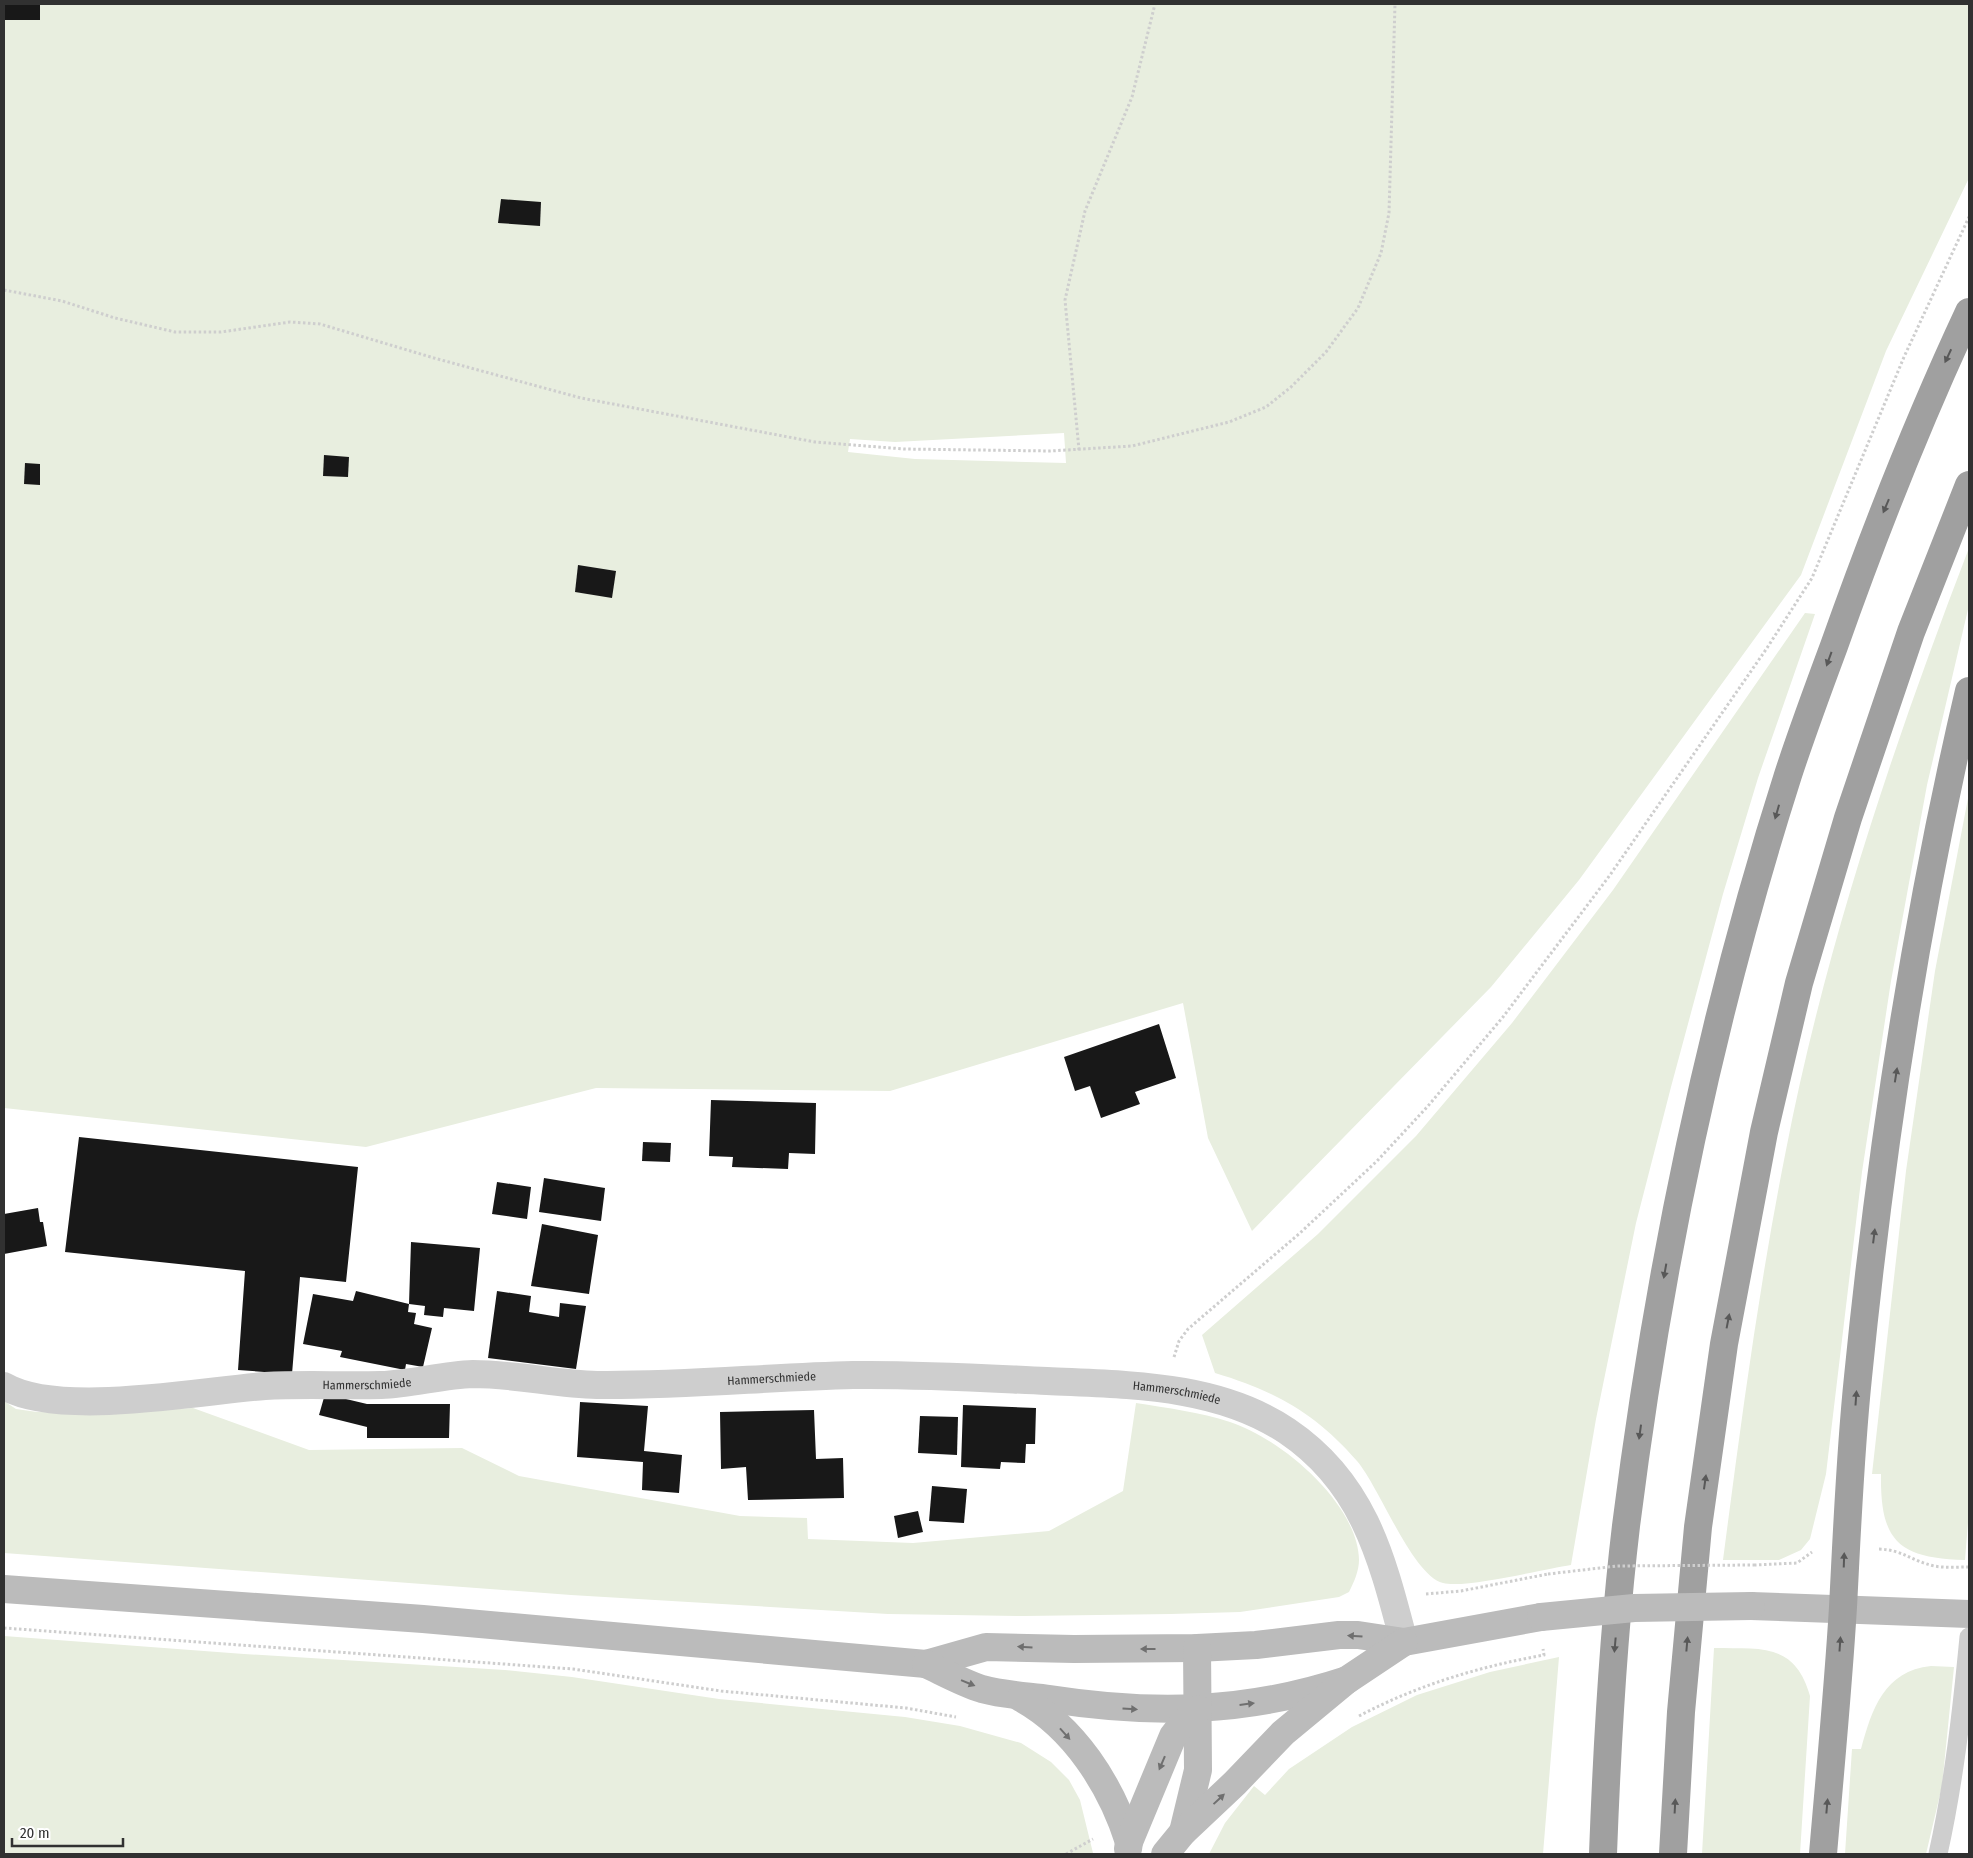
<svg xmlns="http://www.w3.org/2000/svg" width="1973" height="1858" font-family="'Fira Sans Condensed',sans-serif">
	<rect width="100%" height="100%" fill="#fff"/>
	<g fill="#e8eedf" fill-rule="evenodd">
		<path d="M4 4H1969V178L1886 351 1801 575 1579 880 1491 987 1252 1231 1208 1138 1183 1003 890 1091 596 1088 366 1147 4 1108ZM1064 433 1066 463 915 459 848 452 850 439 895 442Z"/>
		<path d="M1969 548V605L1927 785 1891 981 1862 1172 1826 1474 1810 1539 1801 1550 1779 1560H1723C1741 1422 1759 1285 1786 1150 1826 944 1894 743 1969 548Z"/>
		<path d="M1805 613 1815 614 1758 778 1723 894 1671 1087 1636 1223 1596 1419 1571 1565C1544 1569 1465 1589 1443 1583 1412 1575 1380 1488 1357 1461 1315 1413 1275 1391 1215 1373L1202 1335 1318 1234 1416 1136 1512 1023 1613 890Z"/>
		<path d="M1969 793V1510L1965 1560C1899 1558 1880 1542 1881 1474H1872L1906 1171 1935 971Z"/>
		<path d="M4 1401 16 1409 37 1412 104 1413 193 1408 309 1450 462 1448 519 1476 740 1516 807 1518 808 1539 913 1543 1049 1531 1123 1491 1136 1403C1167 1408 1200 1412 1230 1422 1280 1438 1358 1503 1359 1560 1359 1571 1354 1582 1349 1592L1339 1597 1240 1612 1171 1614 1024 1616 888 1614 571 1595 4 1553Z"/>
		<path d="M4 1636 244 1654 505 1670 572 1677 719 1699 905 1717 960 1726 1021 1743 1051 1762 1069 1780 1080 1800 1093 1853 4 1854Z"/>
		<path d="M1714 1648C1760 1649 1795 1642 1810 1696L1800 1854H1702Z"/>
		<path d="M1559 1657 1543 1854H1209L1225 1823 1254 1786 1265 1795 1289 1769 1352 1727 1417 1695 1490 1672Z"/>
		<path d="M1931 1666 1954 1667 1942 1786 1926 1854H1845L1852 1749H1861C1872 1709 1884 1671 1931 1666Z"/>
	</g>
	<g fill="#181818">
		<rect x="5" y="4" width="35" height="16"/>
		<path d="M501 199 541 202 540 226 498 223Z"/>
		<path d="M324 455 349 457 348 477 323 476Z"/>
		<path d="M25 463 40 464V485L24 484Z"/>
		<path d="M578 565 616 571 612 598 575 592Z"/>
		<path d="M1159 1024 1176 1078 1135 1092 1140 1104 1101 1118 1090 1086 1075 1091 1064 1057Z"/>
		<path d="M711 1100 816 1103 815 1154 789 1153 788 1169 732 1167 733 1157 709 1156Z"/>
		<path d="M79 1137 358 1167 346 1282 300 1277 292 1374 238 1370 245 1271 65 1252Z"/>
		<path d="M643 1142 671 1143 670 1162 642 1161Z"/>
		<path d="M544 1178 605 1188 601 1221 539 1212Z"/>
		<path d="M497 1182 531 1187 527 1219 492 1214Z"/>
		<path d="M38 1208 40 1222H43L47 1246 4 1254V1214Z"/>
		<path d="M542 1224 598 1235 589 1294 531 1286Z"/>
		<path d="M411 1242 480 1248 474 1311 444 1308 443 1317 424 1315 425 1306 409 1304Z"/>
		<path d="M356 1291 409 1304 408 1312 416 1313 414 1324 432 1328 423 1367 406 1364 405 1370 340 1357 342 1351 303 1344 313 1294 353 1301Z"/>
		<path d="M497 1291 531 1296 529 1312 559 1317 560 1303 586 1306 576 1369 488 1358Z"/>
		<path d="M325 1394 367 1404H450L449 1438H367V1427L319 1415Z"/>
		<path d="M580 1402 648 1406 644 1451 682 1455 679 1493 642 1490 643 1462 577 1457Z"/>
		<path d="M963 1405 1036 1408 1035 1444H1026L1025 1463 1001 1462 1000 1469 961 1467Z"/>
		<path d="M814 1410 816 1459 843 1458 844 1498 748 1500 746 1467 721 1469 720 1412Z"/>
		<path d="M920 1416 958 1417 957 1455 918 1453Z"/>
		<path d="M932 1486 967 1489 964 1523 929 1521Z"/>
		<path d="M918 1511 923 1532 898 1538 894 1516Z"/>
	</g>
	<g fill="none" stroke-linecap="round" stroke-linejoin="round">
		<g stroke="#cecece" stroke-width="3" stroke-dasharray="2.5 2.5" stroke-linecap="butt">
			<path d="M4 290 62 301 115 318 175 332H221L290 322 320 324 434 358 581 398 815 442 904 449 1050 451 1132 446 1229 422 1266 407 1291 387 1326 352 1358 308 1381 253 1389 213 1395 4"/>
			<path d="M1079 450 1065 300 1085 211 1132 97 1155 4"/>
			<path d="M1174 1357 1179 1341 1188 1329 1300 1233 1377 1161 1428 1106 1503 1017 1610 875 1767 648 1812 578 1904 357 1969 217"/>
			<path d="M1879 1549C1903 1550 1912 1561 1934 1566 1945 1568 1958 1567 1969 1567"/>
			<path d="M1754 1565 1797 1563 1812 1552"/>
			<path d="M1426 1594 1461 1591 1548 1574"/>
			<path d="M4 1628 573 1669 721 1691 906 1708 956 1717"/>
			<path d="M1359 1716C1418 1685 1478 1667 1544 1655L1543 1649"/>
			<path d="M1066 1854 1093 1839"/>
		</g>
		<path stroke="#cecece" stroke-width="19" d="M1938 1854C1954 1782 1962 1711 1969 1637"/>
		<path stroke="#cecece" stroke-width="28" id="s1" d="M4 1386C59 1418 199 1391 265 1386 303 1384 342 1386 381 1385 412 1384 442 1375 473 1374 515 1374 556 1384 597 1385 682 1386 768 1377 853 1375 918 1374 982 1378 1047 1381 1128 1385 1217 1384 1287 1431 1364 1483 1382 1558 1404 1642"/>
		<g stroke="#bbb" stroke-width="28">
			<path d="M4 1589 423 1619 926 1664 986 1647 1074 1649 1197 1648 1256 1645 1339 1635H1358L1404 1642 1541 1617"/>
			<path d="M1751 1606 1969 1614"/>
			<path d="M926 1664C945 1673 963 1683 982 1689 1003 1695 1028 1696 1050 1699 1153 1715 1247 1713 1347 1680"/>
			<path d="M1021 1698C1074 1727 1111 1785 1129 1842"/>
			<path d="M1183 1832 1198 1770 1197 1648"/>
			<path d="M1128 1849 1129 1842 1173 1736 1183 1723 1198 1709"/>
			<path d="M1165 1854 1183 1832 1235 1783 1283 1733 1347 1680 1404 1642"/>
		</g>
		<g stroke="#a0a0a0" stroke-width="28">
			<path d="M1603 1854C1607 1745 1613 1635 1626 1526 1658 1272 1710 1019 1788 775 1802 732 1818 689 1834 646 1874 533 1918 421 1969 312"/>
			<path d="M1673 1854 1681 1712 1698 1527 1724 1344 1764 1132 1799 983 1848 818 1911 632 1969 485"/>
			<path d="M1823 1854C1830 1772 1838 1690 1843 1607 1847 1531 1850 1454 1858 1377 1881 1146 1916 917 1969 691"/>
		</g>
		<path stroke="#cecece" stroke-width="3" stroke-dasharray="2.5 2.5" stroke-linecap="butt" d="M1548 1574 1617 1566 1754 1565"/>
		<path stroke="#bbb" stroke-width="28" d="M1541 1617 1634 1608 1751 1606"/>
	</g>
	<defs><path id="oneway-solid" d="M-6-.8H1V-3.2L6.5 0L1 3.2V.8H-6Z" transform="scale(1.25)"/></defs>
	<g fill="#585858">
		<use href="#oneway-solid" transform="translate(1948 356) rotate(115)"/>
		<use href="#oneway-solid" transform="translate(1886 506) rotate(113)"/>
		<use href="#oneway-solid" transform="translate(1829 659) rotate(110)"/>
		<use href="#oneway-solid" transform="translate(1777 812) rotate(106)"/>
		<use href="#oneway-solid" transform="translate(1896 1075) rotate(-81)"/>
		<use href="#oneway-solid" transform="translate(1874 1236) rotate(-83)"/>
		<use href="#oneway-solid" transform="translate(1665 1271) rotate(100)"/>
		<use href="#oneway-solid" transform="translate(1728 1321) rotate(-79)"/>
		<use href="#oneway-solid" transform="translate(1856 1398) rotate(-86)"/>
		<use href="#oneway-solid" transform="translate(1640 1432) rotate(98)"/>
		<use href="#oneway-solid" transform="translate(1705 1482) rotate(-82)"/>
		<use href="#oneway-solid" transform="translate(1844 1560) rotate(-88)"/>
		<use href="#oneway-solid" transform="translate(1687 1644) rotate(-85)"/>
		<use href="#oneway-solid" transform="translate(1840 1644) rotate(-86)"/>
		<use href="#oneway-solid" transform="translate(1615 1645) rotate(95)"/>
		<use href="#oneway-solid" transform="translate(1675 1806) rotate(-87)"/>
		<use href="#oneway-solid" transform="translate(1827 1806) rotate(-85)"/>
	</g>
	<g fill="#6f6f6f">
		<use href="#oneway-solid" transform="translate(1355 1636) rotate(-176)"/>
		<use href="#oneway-solid" transform="translate(1025 1647) rotate(-177)"/>
		<use href="#oneway-solid" transform="translate(1148 1649) rotate(180)"/>
		<use href="#oneway-solid" transform="translate(968 1683) rotate(22)"/>
		<use href="#oneway-solid" transform="translate(1247 1704) rotate(-7)"/>
		<use href="#oneway-solid" transform="translate(1130 1709) rotate(3)"/>
		<use href="#oneway-solid" transform="translate(1065 1734) rotate(48)"/>
		<use href="#oneway-solid" transform="translate(1162 1763) rotate(113)"/>
		<use href="#oneway-solid" transform="translate(1219 1799) rotate(-43)"/>
	</g>
	<g text-anchor="middle" stroke-width="5" stroke-linejoin="round" paint-order="stroke">
		<g font-size="12" fill="#313131" stroke="#fff">
			<text dy="4" stroke="none"><textPath href="#s1" startOffset="772">Hammerschmiede</textPath></text>
			<text dy="4" stroke="none"><textPath href="#s1" startOffset="366">Hammerschmiede</textPath></text>
			<text dy="4" stroke="none"><textPath href="#s1" startOffset="1178">Hammerschmiede</textPath></text>
		</g>
	</g>
	<rect width="1973" height="1858" fill="none" stroke="#313131" stroke-width="10"/>
	<path d="M12 1838v8h111v-8" fill="none" stroke="#313131" stroke-width="2.5"/>
	<text x="20" y="1838" font-size="15" fill="#313131" stroke="#ffffff" stroke-width="4" paint-order="stroke">20 m</text>
</svg>
